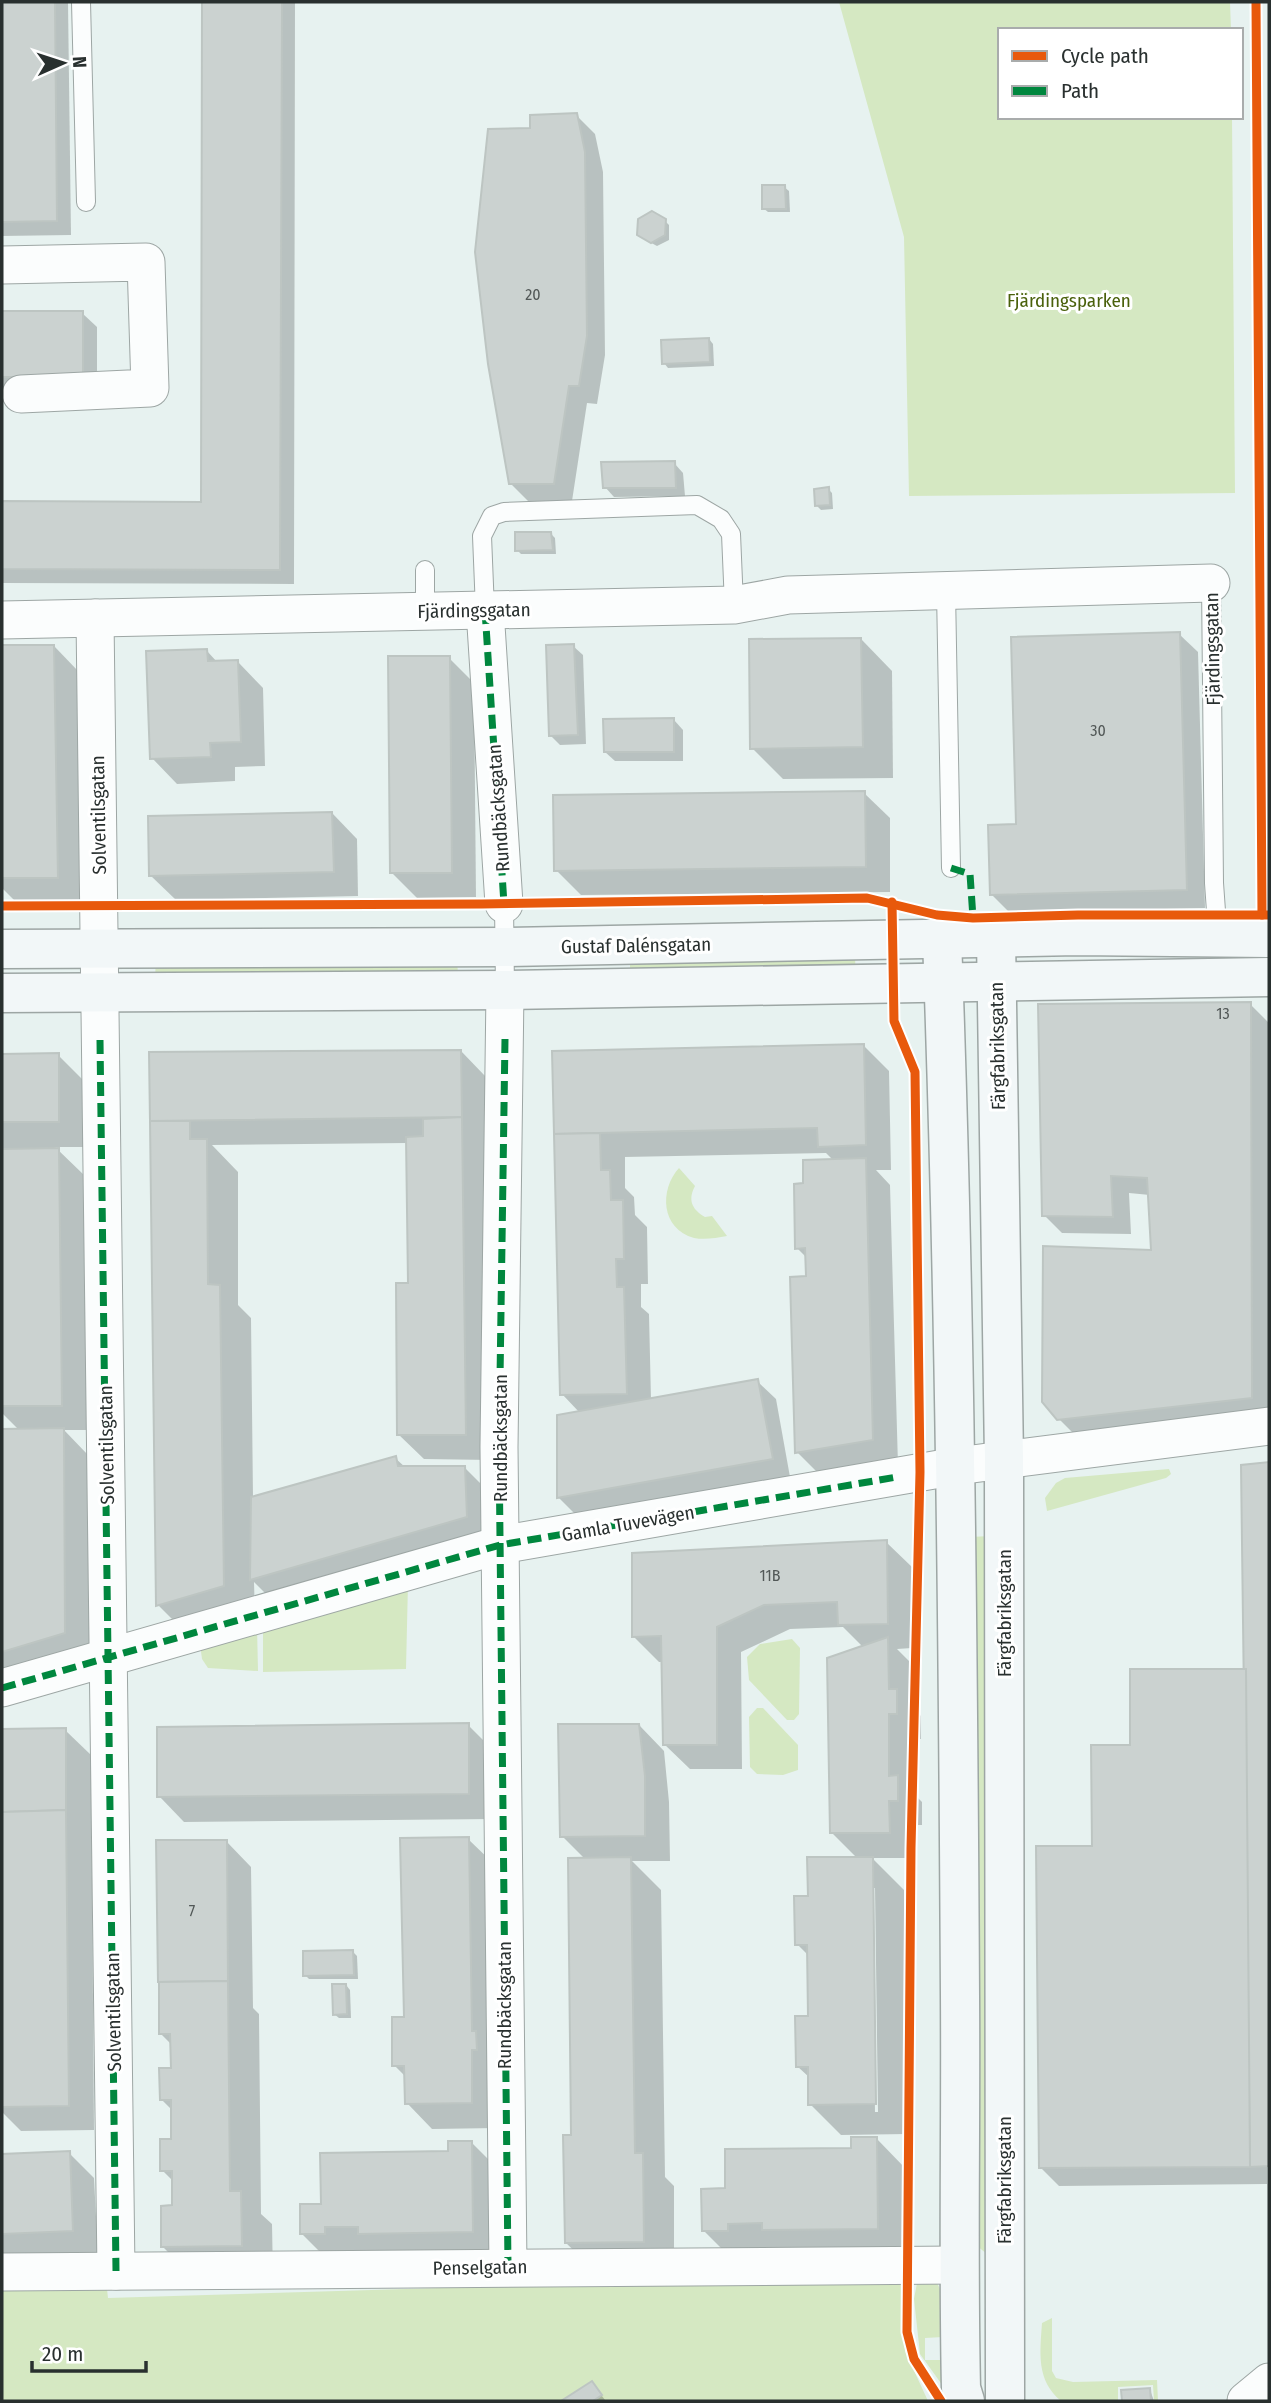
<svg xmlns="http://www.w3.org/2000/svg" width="1271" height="2403" font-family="'Fira Sans Condensed',sans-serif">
	<rect width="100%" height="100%" fill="#e7f2f0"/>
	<g fill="#d5e8c2">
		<path d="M839 2H1230L1231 30H1000V117H1232L1235 493 909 496 904 237Z"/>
		<path d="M156 957 457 958 458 975 155 979Z"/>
		<path d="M630 957 855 958 856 976 630 973Z"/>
		<path d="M679 1168 695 1186C688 1199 691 1209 705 1217L712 1216 727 1236C716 1238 705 1240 694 1238 661 1229 659 1190 679 1168Z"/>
		<path d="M1169 1469 1171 1474 1166 1478 1047 1511 1045 1498 1056 1483 1065 1478Z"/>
		<path d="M991 1536 987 2254 971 2241 970 1537Z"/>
		<path d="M408 1583 406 1669 263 1672V1624Z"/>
		<path d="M257 1626 258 1671 208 1668 202 1659 200 1644Z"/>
		<path d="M792 1639 800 1648 799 1714 794 1720H787L749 1680 747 1657 760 1644Z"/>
		<path d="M757 1708H763L798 1745V1770L783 1775 757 1774 750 1767 749 1717Z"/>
		<path d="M905 2274V2351L928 2401H2V2284L107 2289 108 2298Z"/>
		<path d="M918 2278 936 2281 942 2293 943 2337 925 2338V2360H945L953 2400 920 2354 914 2299Z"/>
		<path d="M1052 2318V2371L1056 2378 1073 2382 1157 2380 1158 2401H1154L1153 2385 1118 2387V2401H1061C1036 2380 1040 2353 1042 2323Z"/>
	</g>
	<g fill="#0003" fill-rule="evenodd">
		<path d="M2 2H68L71 235 2 236Z"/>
		<path d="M204 2H295L294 584 2 583V503H203Z"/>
		<path d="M576 115 595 134 603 172 605 355 597 404 587 403 572 501 529 502 510 483 532 130Z"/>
		<path d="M784 187 789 191 790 212H768L763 208Z"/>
		<path d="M665 221 669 225V240L657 246 644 239Z"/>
		<path d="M2 313H82L97 327V390L2 391Z"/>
		<path d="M709 339 713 344 714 366 668 368 664 363Z"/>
		<path d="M674 463 683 473 685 496 614 497 605 487Z"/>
		<path d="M828 489 832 493 833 509 821 510 816 505Z"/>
		<path d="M550 533 555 538 556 554H521L517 550Z"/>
		<path d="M1179 634 1198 652 1205 908 1010 913 991 894 1018 826Z"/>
		<path d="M861 639 892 671 893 778 783 779 752 748Z"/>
		<path d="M54 646 79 672 82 902 17 903 2 888V647Z"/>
		<path d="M573 646 583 655 586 744 560 745 551 736Z"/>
		<path d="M207 651 218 663 238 662 263 688 265 766 235 767V781L177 784 152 758Z"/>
		<path d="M449 658 474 683 476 897 417 898 392 873Z"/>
		<path d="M674 720 683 730V761H615L605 752Z"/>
		<path d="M864 793 890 818V892L581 895 556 870Z"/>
		<path d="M332 813 357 839 358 896 176 900 150 875Z"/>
		<path d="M1250 1004 1268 1022 1269 1416 1077 1437 1058 1418 1153 1252 1150 1195 1129 1193 1131 1234 1062 1233 1044 1215Z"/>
		<path d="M864 1046 889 1071 891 1170H876L890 1185 898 1465 822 1477 797 1452 807 1278V1258L797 1248 805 1185 834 1161 826 1153 625 1157V1188L634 1197 635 1215 647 1227 648 1284H641V1307L649 1314 651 1400 757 1381 776 1399 790 1477 577 1516 558 1497 580 1413 562 1394 554 1053Z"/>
		<path d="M461 1051 486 1077 490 1460 424 1459 398 1434 410 1285 408 1143 212 1145 238 1172V1305L251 1318 253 1498 395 1458 405 1467H464L483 1486 485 1535 270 1598 254 1582 255 1617 189 1636 158 1605 151 1054Z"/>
		<path d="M2 1055H58L83 1080V1147H55L84 1175 87 1430H64L88 1455 90 1658 2 1684V1430H19L2 1413Z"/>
		<path d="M1269 1463 1267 2184 1059 2186 1040 2167 1094 1848 1246 1670 1243 1466Z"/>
		<path d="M886 1542 912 1567V1648L897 1649 912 1664 913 1708 921 1716V1739H913L914 1794 922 1802V1825H914V1858H872L904 1890 907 2134 841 2135 810 2104V2078L797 2066 810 2018 809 1956 797 1944 809 1897 858 1859 831 1832 863 1647 843 1627 790 1629 741 1652 742 1769H690L664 1744V1662H659L634 1637ZM872 1888H875L878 2112H875Z"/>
		<path d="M468 1725 493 1750 494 1819 184 1822 159 1796Z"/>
		<path d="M639 1725 664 1751 669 1802 670 1861H632L661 1890 665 2177 674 2186V2273L598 2274 566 2243 586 1860 562 1836Z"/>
		<path d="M65 1730 91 1755 94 2130 21 2131 2 2112V1731Z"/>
		<path d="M468 1839 494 1864 497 2128 432 2129 407 2103 406 2077 394 2065 406 2018Z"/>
		<path d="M226 1841 251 1867 253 2008 259 2014 261 2214 272 2224 273 2277 194 2278 163 2247 174 2207V2182L162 2170 173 2141V2111L161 2099 172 2070V2045L161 2034 160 1981Z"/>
		<path d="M353 1952 357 1956 358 1979H309L305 1975Z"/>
		<path d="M346 1985 350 1990 351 2018H339L334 2014Z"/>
		<path d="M876 2138 907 2170 908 2259 735 2262 703 2230 726 2190 853 2149Z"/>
		<path d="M472 2143 503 2174 504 2263 333 2265 302 2234 323 2206Z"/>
		<path d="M69 2153 94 2178 98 2255 2 2259V2156Z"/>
		<path d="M592 2383 605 2400 564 2401Z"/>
		<path d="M1150 2390 1154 2401H1123V2391Z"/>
	</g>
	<g fill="#cbd2d0" stroke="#bdc5c2" stroke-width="2">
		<path d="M2 2H55L57 221 2 222Z"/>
		<path d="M202 2H282L280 570 2 569V501L201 502Z"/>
		<path d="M577 113 585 152 587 336 579 386H569L554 484H509L488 364 475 252 488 129 530 128V115Z"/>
		<path d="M762 185H785L786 209H762Z"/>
		<path d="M652 211 666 219 665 235 651 243 637 235 638 219Z"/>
		<rect x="2" y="311" width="81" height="66"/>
		<path d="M709 338 710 362 662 364 661 340Z"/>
		<path d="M675 461 676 488H603L601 462Z"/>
		<path d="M829 487 830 505 815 506 814 489Z"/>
		<path d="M515 532H551L553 550 515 551Z"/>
		<path d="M1180 632 1187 890 990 895 988 825 1016 824 1011 637Z"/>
		<path d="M861 638 863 747 750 749 749 639Z"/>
		<path d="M574 644 578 735 549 736 546 645Z"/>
		<path d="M2 645H54L58 878H2Z"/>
		<path d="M207 649 208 661 238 660 241 742 210 743 211 757 150 759 146 651Z"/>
		<path d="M388 656H450L452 873H390Z"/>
		<path d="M674 718V752H604L603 719Z"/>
		<path d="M865 791 866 867 554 871 553 795Z"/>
		<path d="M332 812 334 872 149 876 148 816Z"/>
		<path d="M1251 1002 1252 1398 1057 1420 1042 1402 1043 1246 1151 1250 1147 1178 1111 1176 1113 1217 1042 1216 1038 1004Z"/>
		<path d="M864 1044 866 1145 818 1147 817 1128 554 1134 552 1051Z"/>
		<path d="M461 1050 462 1117 150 1121 149 1052Z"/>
		<path d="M59 1053V1122H2V1054Z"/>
		<path d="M462 1117 466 1435H397L396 1283H408L406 1137 423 1136V1119Z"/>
		<path d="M150 1121H190V1139H207L208 1284 220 1285 224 1586 156 1606Z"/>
		<path d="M600 1133 601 1170H610L611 1200H623L624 1259H616L617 1287H624L627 1394 560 1395 554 1134Z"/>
		<path d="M59 1148 62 1406H2V1149Z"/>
		<path d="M866 1158 873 1440 795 1453 790 1277 806 1276 805 1248 795 1249 794 1184 803 1183V1160Z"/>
		<path d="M758 1379 773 1459 557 1498V1415Z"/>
		<path d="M64 1428 65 1633 2 1652V1429Z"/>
		<path d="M396 1456 398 1466H465L467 1517 250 1580 251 1497Z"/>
		<path d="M1269 1462V2166L1250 2167 1241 1465Z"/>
		<path d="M887 1540 888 1624 838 1625 837 1602 764 1605 717 1627V1745H663L661 1636 632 1637V1553Z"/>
		<path d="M888 1637 889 1689H897V1714H889V1776L898 1775V1801H889L890 1833H830L827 1658Z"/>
		<path d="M1130 1669H1246L1250 2167 1039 2168 1036 1846H1092L1091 1745H1130Z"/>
		<path d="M469 1723V1794L157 1797V1727Z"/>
		<path d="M558 1724H639L645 1776V1836L560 1837Z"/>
		<path d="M66 1728V1810L2 1812V1729Z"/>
		<path d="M66 1810 69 2106 2 2107V1812Z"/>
		<path d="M469 1837 472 2031H476L477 2050H472V2103L405 2104 404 2066H392V2017H404L400 1838Z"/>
		<path d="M156 1840H227L228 1981 158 1982Z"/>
		<path d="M631 1857 635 2153H643L644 2242 565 2243 563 2135H571L568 1858Z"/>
		<path d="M807 1857H873L876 2104 808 2105V2067H796L795 2016H808L807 1945H795L794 1896H808Z"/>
		<path d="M353 1950 354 1975 303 1976V1951Z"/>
		<path d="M228 1981 230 2191H241L242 2246 161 2247V2206L172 2205V2171H160V2139H171V2100H160L159 2068H171L170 2034H159V1982Z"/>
		<path d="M332 1984H346L347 2014 333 2015Z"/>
		<path d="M851 2137H877L878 2229 762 2230V2223L728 2224V2231H702L701 2189 725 2188V2149L851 2148Z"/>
		<path d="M448 2141H472L473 2232 358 2234V2227H325V2234H300V2204H321L320 2153 448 2151Z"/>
		<path d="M70 2151 73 2231 2 2234V2154Z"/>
		<path d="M592 2381 602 2395 593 2401H561Z"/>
		<path d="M1150 2388 1151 2401H1122L1121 2390Z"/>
	</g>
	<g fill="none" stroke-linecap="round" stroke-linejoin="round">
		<g stroke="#9da6a4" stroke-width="20">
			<g id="lane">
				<path d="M81 2 86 202"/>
				<path d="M1211 583 1214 883 1218 939"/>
				<path d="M946 591 951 868"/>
				<path d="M485 610 482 536 492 516 504 512 697 505 721 519 731 534 734 605"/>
				<path d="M425 611V570"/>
				<path d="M504 904 505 990"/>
			</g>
		</g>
		<g stroke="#9da6a4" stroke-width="39">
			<g id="street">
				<path d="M2 265 146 262 150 388 21 394"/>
				<path d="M485 610 504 904"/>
				<path d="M95 618 116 2271"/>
				<path d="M2 620 734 605 788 595 1211 583"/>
				<path d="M505 990 499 1447 508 2266"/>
				<path d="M2 1688 500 1545 957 1466 1269 1426"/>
				<path d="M2 2272 958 2265"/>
				<path d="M1246 2401 1269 2382"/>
			</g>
		</g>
		<g stroke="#9da6a4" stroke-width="41">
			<g id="secondary">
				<path d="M996 938 1004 1459 1005 2401"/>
				<path d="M942 939C955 1291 958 1643 960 1995 961 2126 958 2257 961 2388L965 2401"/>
				<path d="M2 949 505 947 1077 936 1269 938"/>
				<path d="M2 993 505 990 1269 977"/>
			</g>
		</g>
		<use href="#lane" stroke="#fbfdfd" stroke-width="18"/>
		<use href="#street" stroke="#fbfdfd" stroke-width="37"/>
		<use href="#secondary" stroke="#f2f7f8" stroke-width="38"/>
		<g stroke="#00873e" stroke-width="7" stroke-dasharray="14 7" stroke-linecap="butt">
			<path d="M485 610 504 904"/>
			<path d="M951 868 970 874 973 918"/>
			<path d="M505 1039 499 1447 508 2266"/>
			<path d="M100 1040 116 2271"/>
			<path d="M2 1688 500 1545 897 1477"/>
		</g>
		<g stroke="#fff" stroke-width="13">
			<g id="cycleway">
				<path d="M1256 2 1262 915"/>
				<path d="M892 902 894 1021 915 1072 920 1472 911 1848 907 2332 914 2359 941 2401"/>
				<path d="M2 906 482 904 867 898 937 915 973 918 1078 915H1269"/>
			</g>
		</g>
		<use href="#cycleway" stroke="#e8590c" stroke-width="9"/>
	</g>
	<g text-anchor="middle" stroke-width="6" stroke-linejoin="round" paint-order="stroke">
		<g font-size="16" fill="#525857">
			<text x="533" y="300">20</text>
			<text x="1098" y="736">30</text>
			<text x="1223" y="1019">13</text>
			<text x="770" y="1581">11B</text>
			<text x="192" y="1916">7</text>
		</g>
		<g font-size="19" fill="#4a610c" stroke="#fff">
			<text x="1069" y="307">Fjärdingsparken</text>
		</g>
		<g font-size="19" fill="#29302f" stroke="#fff">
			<text transform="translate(474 610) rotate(-1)" y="7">Fjärdingsgatan</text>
			<text transform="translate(1212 649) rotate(-91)" y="7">Fjärdingsgatan</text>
			<text transform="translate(498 808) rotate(-94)" y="7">Rundbäcksgatan</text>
			<text transform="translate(98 815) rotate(-91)" y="7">Solventilsgatan</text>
			<text transform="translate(636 945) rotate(-1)" y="7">Gustaf Dalénsgatan</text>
			<text transform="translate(997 1046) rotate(-91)" y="7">Färgfabriksgatan</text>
			<text transform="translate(500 1438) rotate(-90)" y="7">Rundbäcksgatan</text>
			<text transform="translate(106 1445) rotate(-91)" y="7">Solventilsgatan</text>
			<text transform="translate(628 1523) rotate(-10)" y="7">Gamla Tuvevägen</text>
			<text transform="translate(1004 1613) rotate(-90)" y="7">Färgfabriksgatan</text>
			<text transform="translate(504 2005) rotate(-90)" y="7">Rundbäcksgatan</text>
			<text transform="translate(113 2012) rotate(-91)" y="7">Solventilsgatan</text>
			<text transform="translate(1004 2180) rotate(-90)" y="7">Färgfabriksgatan</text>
			<text transform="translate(480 2267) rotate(-1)" y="7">Penselgatan</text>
		</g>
	</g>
	<rect width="1271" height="2403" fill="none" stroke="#29302f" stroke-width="7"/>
	<rect x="998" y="28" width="245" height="91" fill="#ffffff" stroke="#a9acac" stroke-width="2"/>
	<rect x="1012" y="51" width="35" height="10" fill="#e8590c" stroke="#a9acac" stroke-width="2"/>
	<text x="1061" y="63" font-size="21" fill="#29302f">Cycle path</text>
	<rect x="1012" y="86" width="35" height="10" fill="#00873e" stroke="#a9acac" stroke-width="2"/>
	<text x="1061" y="98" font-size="21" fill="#29302f">Path</text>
	<g transform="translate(63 63) rotate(87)" stroke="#ffffff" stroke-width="5" paint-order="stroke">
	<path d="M0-5L12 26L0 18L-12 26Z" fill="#29302f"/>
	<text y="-10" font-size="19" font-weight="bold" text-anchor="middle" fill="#29302f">N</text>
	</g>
	<path d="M32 2361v10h114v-10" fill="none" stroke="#29302f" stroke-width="3.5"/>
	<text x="42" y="2361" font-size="21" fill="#29302f" stroke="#ffffff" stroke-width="5" paint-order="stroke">20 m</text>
</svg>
